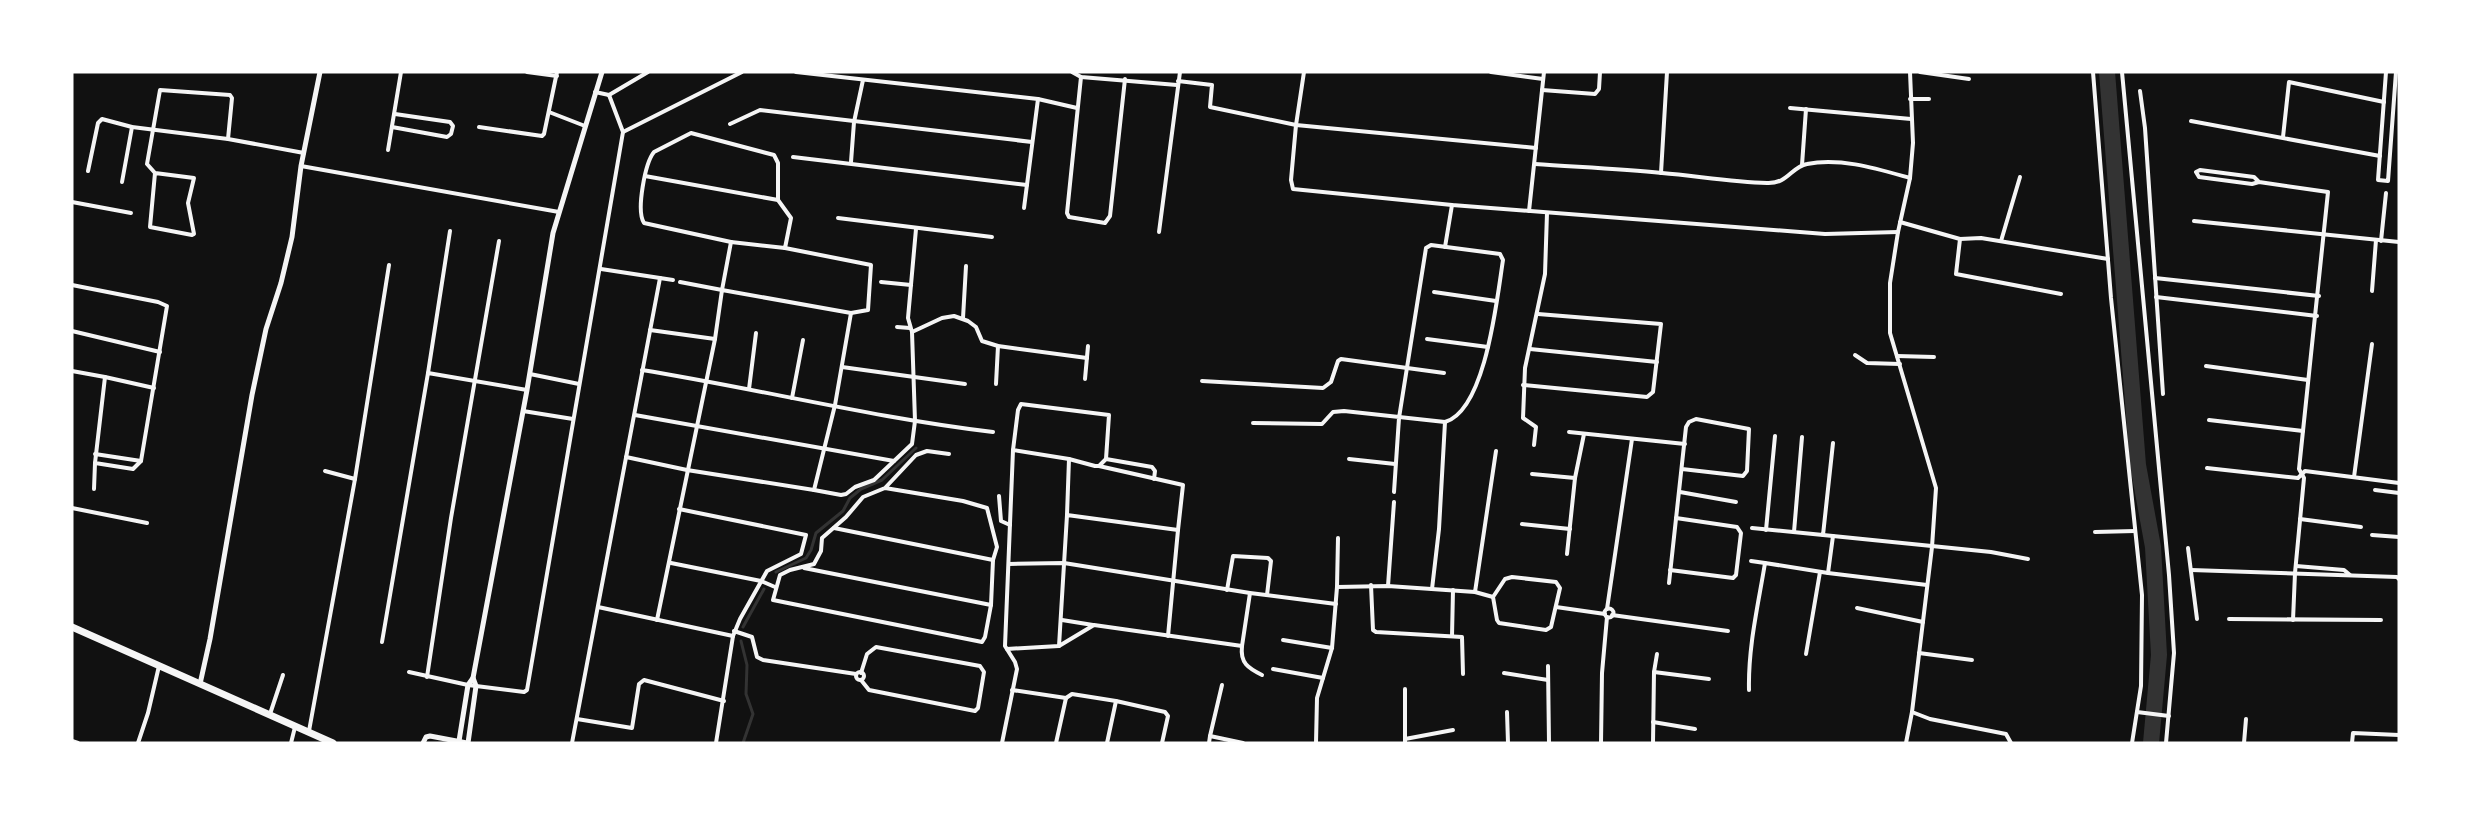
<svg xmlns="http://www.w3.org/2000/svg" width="2471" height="815" font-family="Mulish,sans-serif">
	<rect width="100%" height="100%" fill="#111"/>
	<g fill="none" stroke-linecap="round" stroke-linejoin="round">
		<g stroke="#333" stroke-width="3">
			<path d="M776 572 806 558 811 550 816 533 843 511 850 498 861 489 882 480 916 448"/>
			<path d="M743 627 764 589"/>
			<path d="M741 641 747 665 746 694 753 714 743 743"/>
		</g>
		<path stroke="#333" stroke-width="16" d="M2107 72 2138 465 2153 547 2159 655 2151 743"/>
		<g stroke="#f5f5f5" stroke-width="4">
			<path d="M527 72 557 76"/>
			<path d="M796 72 1038 99 1077 108"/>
			<path d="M1072 72 1081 77 1177 85"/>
			<path d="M1304 72 1296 125 1291 180 1293 189 1452 205 1825 234 1898 232"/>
			<path d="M1491 72 1543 79"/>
			<path d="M1910 72 1913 143 1910 178 1898 232 1890 283V333L1936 488 1932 547 1912 712 1930 719 2006 734 2011 743"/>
			<path d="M1920 72 1969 79"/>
			<path d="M2093 72 2111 298 2142 595 2141 686 2132 743"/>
			<path d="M2122 72 2169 575 2174 653 2166 743"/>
			<path d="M2386 72 2378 180 2388 181 2396 72"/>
			<path d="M1081 77 1067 213 1069 217 1105 223 1110 216 1125 79"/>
			<path d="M1178 81 1212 85 1210 107 1296 125 1536 148"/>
			<path d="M1542 90 1595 94 1599 89 1600 72"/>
			<path d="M2140 91 2145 128 2163 394"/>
			<path d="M595 92 609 95"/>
			<path d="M609 95 648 72"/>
			<path d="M1910 99H1929"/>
			<path d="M1790 108 1911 119"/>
			<path d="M549 112 585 126"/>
			<path d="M2191 121 2380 156"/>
			<path d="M730 124 760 110 1032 142"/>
			<path d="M392 127 447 137 451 134 453 126 450 122 395 114"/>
			<path d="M479 127 542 136 544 134 557 72"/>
			<path d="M623 132 742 72"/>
			<path d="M2283 137 2289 82 2384 102"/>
			<path d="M388 150 401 72"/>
			<path d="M793 157 1027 185"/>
			<path d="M851 162 854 122 863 80"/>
			<path d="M1535 164C1577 167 1620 169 1662 173 1697 176 1732 182 1767 183 1788 184 1791 167 1807 164 1840 157 1878 169 1910 178"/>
			<path d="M1802 165 1806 109"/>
			<path d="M301 166 559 212"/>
			<path d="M88 171 98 123 102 119 132 127 228 139 304 153"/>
			<path d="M155 173 194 178 188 203 194 234 192 235 150 227 155 173 147 164 160 90 230 95 232 98 228 139"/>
			<path d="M1661 173 1667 72"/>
			<path d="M645 176 778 200 791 218 785 248 731 242 722 290 680 282"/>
			<path d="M122 182 132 127"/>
			<path d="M2259 182 2254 177 2200 170 2196 172 2199 177 2252 184 2259 182 2328 192 2299 469 2304 478 2295 573 2293 620"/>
			<path d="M72 202 131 213"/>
			<path d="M1024 208 1038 99"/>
			<path d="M1529 211 1544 72"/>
			<path d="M838 218 992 237"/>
			<path d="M2194 221 2399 242"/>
			<path d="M1900 222 1960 239 1981 238 2108 259"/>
			<path d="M1159 232 1180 72"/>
			<path d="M1960 239 1956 274 2061 294"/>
			<path d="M2001 241 2020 177"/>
			<path d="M2381 241 2386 193"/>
			<path d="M731 242 644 223C636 211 645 163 654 152L691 133 774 155 778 163V200"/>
			<path d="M1445 247 1452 205"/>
			<path d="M785 248 871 265 868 310 851 313"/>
			<path d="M601 269 673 280"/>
			<path d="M2155 278 2319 296"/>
			<path d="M881 282 911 285"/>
			<path d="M72 285 158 302 167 306 141 461 95 454"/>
			<path d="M2372 291 2376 240"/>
			<path d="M1434 292 1496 301"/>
			<path d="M2156 297 2317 316"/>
			<path d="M963 318 966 266"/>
			<path d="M897 327 910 328"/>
			<path d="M650 330 715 339 657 620"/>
			<path d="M72 331 160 352"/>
			<path d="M912 332 908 318 916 229"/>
			<path d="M1427 339 1488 347"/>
			<path d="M1530 349 1657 362"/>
			<path d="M1855 355 1867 363 1900 364"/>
			<path d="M1897 356 1934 357"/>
			<path d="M2206 366 2308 380"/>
			<path d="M842 367 965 384"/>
			<path d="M642 370C759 389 875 418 993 432"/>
			<path d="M72 371 105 377"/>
			<path d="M428 373 450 231"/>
			<path d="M530 374 579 384"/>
			<path d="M1085 379 1088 346"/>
			<path d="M1202 381 1323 388 1331 382 1338 361 1341 359 1444 373"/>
			<path d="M996 384 998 346"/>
			<path d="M1523 385 1647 397 1653 392 1661 324 1538 314"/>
			<path d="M749 389 756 333"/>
			<path d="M792 398 803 340"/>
			<path d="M1021 404 1109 415 1106 459 1099 466H1095L1069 459 1013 450 1018 410Z"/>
			<path d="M523 411 573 419"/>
			<path d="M635 415 894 461"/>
			<path d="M2209 420 2303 431"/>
			<path d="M1253 423 1322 424 1333 412 1344 411 1445 422C1486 410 1497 298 1503 260L1500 254 1431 245 1426 248 1399 418 1394 492"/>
			<path d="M1569 432 1685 444"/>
			<path d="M1534 445 1536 427 1523 418 1525 368 1545 274 1547 213"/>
			<path d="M626 457 687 470 814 490 835 405 851 313 722 290 715 339"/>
			<path d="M1106 459 1152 467 1155 471 1154 479"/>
			<path d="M1349 459 1395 464"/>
			<path d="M141 461 133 469 95 463 105 377 154 388"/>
			<path d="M2207 468 2298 478 2305 471 2399 483"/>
			<path d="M325 471 355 479"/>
			<path d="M1532 474 1575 478"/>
			<path d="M2354 477 2372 344"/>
			<path d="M885 488 963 501 987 508 997 547 993 560 991 605 985 637 982 642 773 600 780 575 790 570 814 564 821 551 822 538 846 517 863 497 885 488 916 455 927 451 949 454"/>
			<path d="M94 489 95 463"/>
			<path d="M814 490 841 495 846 494 855 487 874 480 912 444 915 421 912 332 942 318 954 316 968 321 976 327 982 341 998 346 1087 358"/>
			<path d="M2375 490 2399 493"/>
			<path d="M1680 492 1736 502"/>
			<path d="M999 496 1001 521 1010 525"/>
			<path d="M72 508 147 523"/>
			<path d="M679 509 806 535 801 554 767 571 740 619 733 636 716 743"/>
			<path d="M1067 515 1069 459"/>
			<path d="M2300 519 2361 527"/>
			<path d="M1522 524 1570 529"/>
			<path d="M834 528 993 560"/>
			<path d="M1752 528 1823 535 1833 443"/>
			<path d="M1766 530 1775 436"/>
			<path d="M1794 532 1802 437"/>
			<path d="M2095 532 2135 531"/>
			<path d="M1823 535 1991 552 2028 559"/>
			<path d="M2372 535 2399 537"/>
			<path d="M2188 548 2197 619"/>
			<path d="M1567 554 1575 478 1584 434"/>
			<path d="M1751 561 1765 563"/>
			<path d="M671 563 761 581 775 587"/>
			<path d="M1009 564 1064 563 1250 593 1336 604"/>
			<path d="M2296 566 2344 570 2350 575"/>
			<path d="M804 568 991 605"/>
			<path d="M1670 570 1733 578 1736 575 1741 533 1737 527 1676 518"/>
			<path d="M2191 570 2397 577 2399 579"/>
			<path d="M1828 573 1927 585"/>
			<path d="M1512 577 1556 582 1560 588 1551 627 1546 630 1499 623 1497 620 1493 597 1505 579Z"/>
			<path d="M1669 583 1686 427 1689 422 1696 419 1749 429 1747 471 1743 476 1682 469"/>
			<path d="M1371 585 1373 630 1376 632 1462 637 1463 674"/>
			<path d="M1388 586 1394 502"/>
			<path d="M1337 587 1388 586 1475 592 1496 451"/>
			<path d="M1432 589 1439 529 1445 422"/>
			<path d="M1227 590 1233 556 1268 558 1271 561 1267 595"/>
			<path d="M1475 592 1493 597"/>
			<path d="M598 607 733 636"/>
			<path d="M1556 607 1605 614"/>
			<path d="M1857 608 1923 622"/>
			<circle cx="1609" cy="613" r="4.5"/>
			<path d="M1607 609 1632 439"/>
			<path d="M1612 615 1728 631"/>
			<path d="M2229 619 2381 620"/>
			<path d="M1062 620 1093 625"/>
			<path d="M734 631 752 637 757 657 763 660 856 674"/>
			<path d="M1168 636 1178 530"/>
			<path d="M1452 636 1453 590"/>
			<path d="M1283 640 1332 648"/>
			<path d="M382 642 428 373 527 390"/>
			<path d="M1059 646 1067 515 1178 530 1183 485 1099 466"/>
			<path d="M1242 646C1240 663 1248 668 1262 675"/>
			<path d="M1007 649 1059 646 1094 625 1242 646 1250 593"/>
			<path d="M1919 653 1972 660"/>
			<path d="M1806 654 1820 572"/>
			<path d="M1548 666 1549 743"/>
			<path d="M1273 669 1323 678"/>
			<path d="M409 672 468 685 524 692 527 690 623 132 609 95"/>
			<path d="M1654 672 1709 679"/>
			<circle cx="860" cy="676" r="4"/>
			<path d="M861 673 867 654 876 647 980 666 984 672 978 708 975 711 869 690 861 680"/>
			<path d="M1504 673 1548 680"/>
			<path d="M427 677 451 518 499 241"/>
			<path d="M1012 690 1066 698"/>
			<path d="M1749 690C1748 647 1758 606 1765 563L1828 573 1833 536"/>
			<path d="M1066 698 1072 694 1116 701 1107 743"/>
			<path d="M1116 701 1165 712 1168 716 1162 743"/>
			<path d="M1507 712 1508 743"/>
			<path d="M2137 712 2169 716"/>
			<path d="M270 714 283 675"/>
			<path d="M577 719 632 728 639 684 644 680 724 701"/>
			<path d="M1653 722 1695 729"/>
			<path d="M309 731 355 479 389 265"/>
			<path d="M1210 736 1222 685"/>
			<path d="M1405 739 1453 730"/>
			<path d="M72 741 78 743"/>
			<path d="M138 743 148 713 159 666"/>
			<path d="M291 743 295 727"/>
			<path d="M572 743 660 278"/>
			<path d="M1002 743 1017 669 1015 662 1005 646 1013 450"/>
			<path d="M1056 743 1066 698"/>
			<path d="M1209 743 1210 736 1243 743"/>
			<path d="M1316 743 1317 698 1332 648 1337 587 1338 538"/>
			<path d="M1405 743V689"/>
			<path d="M1601 743 1602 673 1607 617"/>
			<path d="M1653 743 1654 672 1657 654"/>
			<path d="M1906 743 1912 712"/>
			<path d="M2244 743 2246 719"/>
			<path d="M2352 743 2353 733 2399 735"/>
		</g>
		<g stroke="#f5f5f5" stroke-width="5">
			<path d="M200 684 210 639 252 395 266 329 281 283 292 237 301 166 320 72"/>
			<path d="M459 741 468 685 473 678 527 390 553 233 602 72"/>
			<path d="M423 743 426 737 430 736 467 743"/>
			<path d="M468 743 476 686 473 678"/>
		</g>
		<path stroke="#f5f5f5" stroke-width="7" d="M72 627 333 743"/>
	</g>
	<rect width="2471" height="815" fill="none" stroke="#ffffff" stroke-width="147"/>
</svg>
